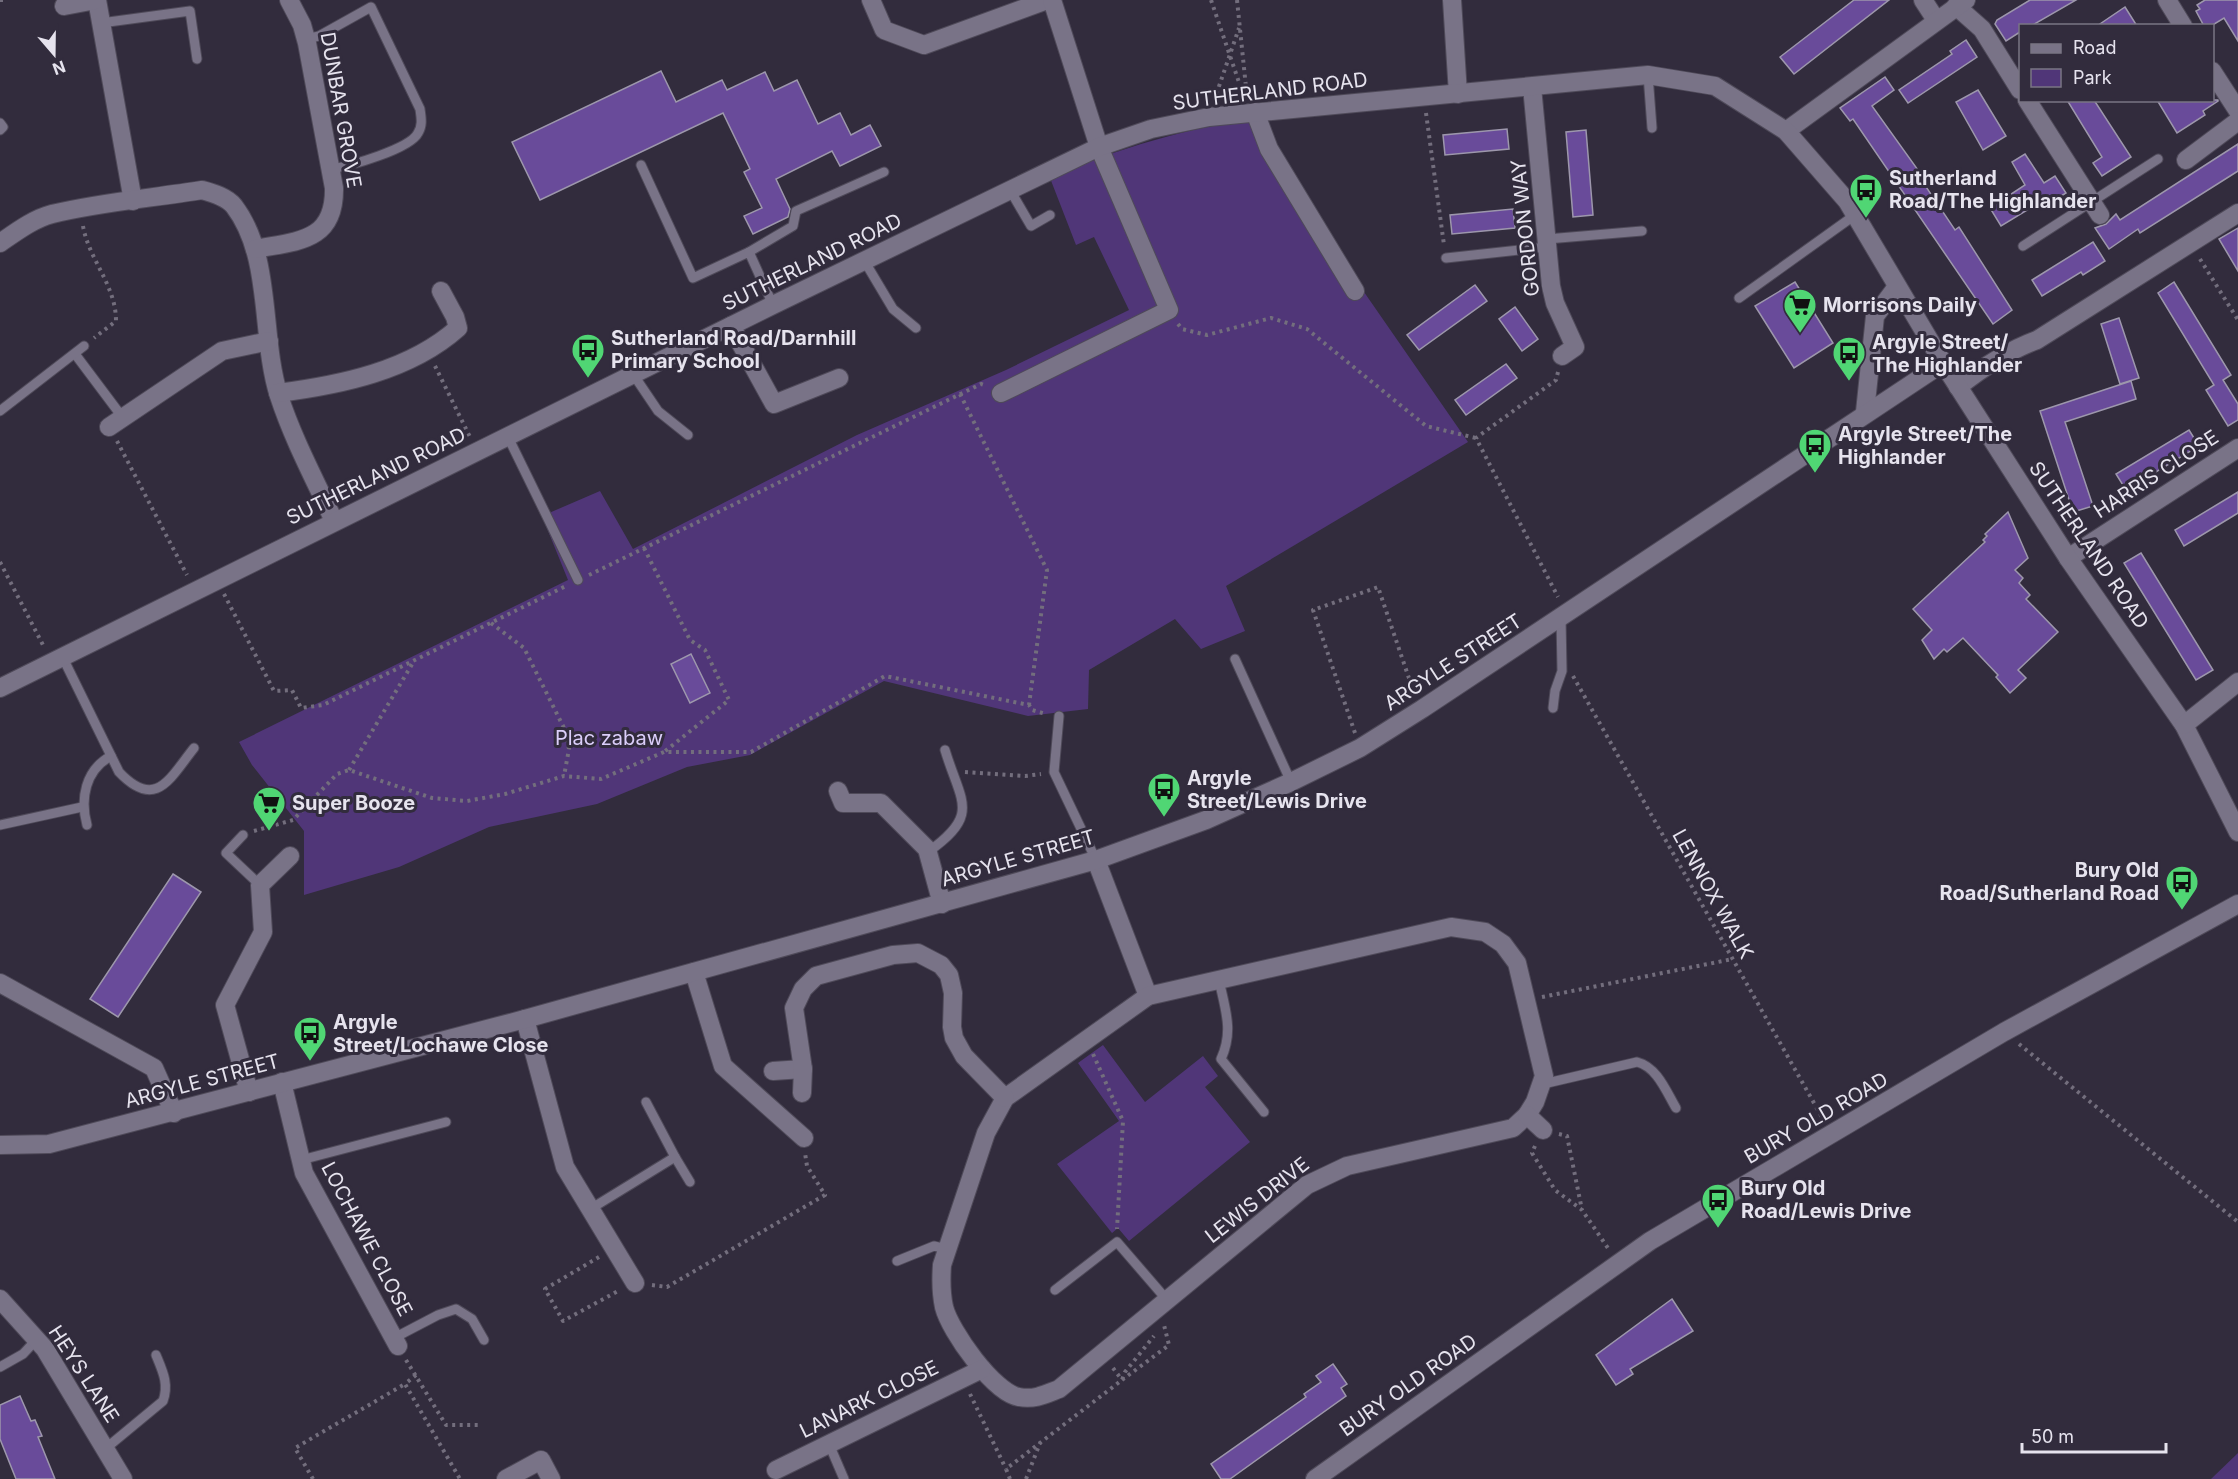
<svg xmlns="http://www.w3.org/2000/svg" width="2238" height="1479" font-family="Inter,sans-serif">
	<rect width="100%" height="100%" fill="#322c3d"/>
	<g fill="#503678">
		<path d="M1263 118 1273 143 1364 292 1468 442 1226 586 1245 631 1201 649 1175 619 1089 670 1088 709 1028 716 884 681 750 755 687 767 597 804 489 827 399 867 304 895V831L252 765 239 742 568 580 542 516 600 491 633 549 857 435 1006 370 1129 310 1094 237 1076 245 1050 178C1119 148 1188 127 1263 118Z"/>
		<path d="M1103 1045 1145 1102 1203 1056 1218 1076 1205 1087 1250 1142 1129 1241 1118 1228 1112 1233 1057 1164 1119 1121 1078 1063Z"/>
		<path d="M2238 1453V1479H2211Z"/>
	</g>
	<g fill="#694b9a" stroke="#9d97ac" stroke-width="1.5">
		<path d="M1854 0H1889L1794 74 1780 57Z"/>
		<path d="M2030 0H2076L2031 26H2020V32L2006 41 1995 24 1997 20Z"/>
		<path d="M2205 0H2238V41L2224 18 2211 26H2204L2196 11 2200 9 2197 5Z"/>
		<path d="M2125 7 2137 26H2097Z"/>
		<path d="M1966 40 1977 57 1908 103 1899 90 1952 54 1950 51Z"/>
		<path d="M661 71 676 102 722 80 727 90 765 72 774 91 797 80 818 124 840 113 851 135 870 125 881 146 840 166 832 151 776 179 790 209 788 217 753 234 744 216 762 208 744 172 750 169 723 113 540 200 512 142Z"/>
		<path d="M1885 77 1894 90 1872 106 1923 177 1920 178 1955 230 1959 227 2012 310 1993 324 1853 119 1850 121 1840 108Z"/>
		<path d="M1978 90 2006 136 1983 150 1956 102Z"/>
		<path d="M2067 100H2094L2131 157 2102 176 2093 163 2102 157Z"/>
		<path d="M2157 100H2218V101L2203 111 2205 115 2177 133Z"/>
		<path d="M1507 129 1509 149 1445 155 1443 135Z"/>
		<path d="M1586 130 1593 215 1573 217 1566 132Z"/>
		<path d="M2238 144V171L2140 233 2138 229 2109 249 2095 228 2106 224 2116 214 2120 220Z"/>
		<path d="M2025 154 2044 183 2055 176 2066 193 2050 203 2047 198 2001 226 1990 208 2025 185 2012 162Z"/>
		<path d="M1513 209 1515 228 1452 234 1450 215Z"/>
		<path d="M2238 228V271L2219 239Z"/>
		<path d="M2093 242 2105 261 2083 275 2081 272 2042 296 2032 280Z"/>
		<path d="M1795 282 1833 343 1794 368 1755 306Z"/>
		<path d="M2174 282 2231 375 2223 380 2238 404V420L2228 426 2206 390 2214 385 2158 293Z"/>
		<path d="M1475 285 1487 301 1419 350 1407 335Z"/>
		<path d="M1515 307 1538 339 1522 351 1499 319Z"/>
		<path d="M2119 318 2139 378 2120 384 2101 324Z"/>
		<path d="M1506 364 1517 378 1466 415 1455 400Z"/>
		<path d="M2131 381 2136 399 2065 422 2093 506 2073 512 2040 411Z"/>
		<path d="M2189 430 2199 446 2126 490 2116 474Z"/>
		<path d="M2238 492V513L2184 546 2175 530Z"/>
		<path d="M2008 512 2028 558 2015 570 2023 578 2019 583 2030 595 2026 599 2058 632 2018 670 2026 678 2010 693 1996 677 1998 675 1963 638 1947 652 1944 649 1934 659 1922 640 1932 630 1913 609 1985 542 1983 540 1987 536 1985 534Z"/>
		<path d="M2141 553 2213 670 2196 680 2124 563Z"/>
		<path d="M691 654 710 693 690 703 671 664Z"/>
		<path d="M173 874 201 892 118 1017 90 999Z"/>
		<path d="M1672 1299 1693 1331 1630 1369 1633 1374 1616 1385 1596 1355Z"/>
		<path d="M1333 1364 1347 1384 1341 1388 1346 1396 1230 1479H1221L1211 1464 1306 1397 1304 1394 1321 1382 1316 1376Z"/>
		<path d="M20 1396 31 1421 35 1420 42 1436 38 1437 55 1479H16L0 1439V1405Z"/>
	</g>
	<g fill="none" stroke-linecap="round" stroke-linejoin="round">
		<g stroke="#4f4a59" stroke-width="11">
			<g id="lane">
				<path d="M101 23 190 11 197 59"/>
				<path d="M306 39 319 36 371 7 420 109C421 117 423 125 418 133 410 149 350 166 331 169"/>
				<path d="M1648 75 1652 128"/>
				<path d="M0 123 3 127 0 130"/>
				<path d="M641 165 693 278 749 252 773 305"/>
				<path d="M1010 190 1031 226 1050 215"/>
				<path d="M1547 239 1642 231"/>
				<path d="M2023 246 2158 159"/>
				<path d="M749 252 793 226 796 211 884 172"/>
				<path d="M1446 258 1547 247"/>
				<path d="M865 262 893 309 916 328"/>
				<path d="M1739 298 1855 215"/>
				<path d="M75 354 123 418"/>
				<path d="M633 374 658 411 688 435"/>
				<path d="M0 411 84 346"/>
				<path d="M508 437 578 580"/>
				<path d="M62 656 119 772C156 811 170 778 194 748"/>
				<path d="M1235 659 1291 782"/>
				<path d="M1553 708 1555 691 1562 671 1561 618"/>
				<path d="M1059 716 1054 772 1096 860"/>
				<path d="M0 825 82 807"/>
				<path d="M87 825C80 799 85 770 111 756"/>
				<path d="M243 835 226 853 260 885"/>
				<path d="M928 852C981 814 961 803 945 750"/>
				<path d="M1219 980C1225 1009 1234 1031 1221 1059L1264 1112"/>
				<path d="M1543 1084 1637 1062C1657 1067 1666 1091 1676 1108"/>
				<path d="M675 1157 690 1182"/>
				<path d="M301 1160 446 1122"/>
				<path d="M592 1208 675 1157 646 1102"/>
				<path d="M897 1261 934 1246 947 1249"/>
				<path d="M1055 1290 1117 1242 1167 1300"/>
				<path d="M394 1338 438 1315 456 1309 472 1319 484 1340"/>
				<path d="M0 1367 23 1354 37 1339"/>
				<path d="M829 1444 844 1479"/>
				<path d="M105 1449 163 1401C169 1384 163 1372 156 1355"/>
			</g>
		</g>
		<g stroke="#4f4a59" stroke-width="20">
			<g id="street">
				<path d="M97 0 133 201"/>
				<path d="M871 0 884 30 924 45 1047 0"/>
				<path d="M1452 0 1458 94"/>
				<path d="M1923 0 1936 20"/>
				<path d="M2167 0 2183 26"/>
				<path d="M64 6 96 0"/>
				<path d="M1956 6 1982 29 2020 90"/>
				<path d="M2212 71 2238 111"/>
				<path d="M1532 87 1551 286 1555 303 1575 347 1562 356"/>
				<path d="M2027 100 2100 215"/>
				<path d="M1255 112 1269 149 1355 291"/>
				<path d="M1786 131 1966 0"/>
				<path d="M2186 160 2238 121"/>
				<path d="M0 243C16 232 33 219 52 214 101 202 153 198 202 190 213 193 227 197 234 206 273 257 260 337 279 396 293 439 315 480 334 521"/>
				<path d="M255 249C297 241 335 242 334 188L307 43 302 25 289 0"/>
				<path d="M731 326 774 404 839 378"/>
				<path d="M1958 387C1983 367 2007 351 2037 340L2238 213"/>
				<path d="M278 393C340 385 410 371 458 328L455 317 441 291"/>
				<path d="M1001 393 1169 310 1099 147 1052 0"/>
				<path d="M1865 412 1875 316 1896 288"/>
				<path d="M109 427 222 351 269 341"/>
				<path d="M2068 558 2238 448"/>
				<path d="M0 688 773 305 1099 147 1151 129 1209 117 1648 75 1715 86 1786 131 1847 201 1943 363 2068 558 2184 725 2238 832"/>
				<path d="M2184 725 2238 682"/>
				<path d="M838 791 843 803H881L927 849 942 904"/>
				<path d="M1096 860 1148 996"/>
				<path d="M1451 927 1485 932 1503 944 1517 963 1544 1076 1535 1102 1527 1115 1513 1128 1347 1166 1307 1185 1059 1389C1046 1394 1035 1400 1019 1397 994 1393 950 1331 944 1307 941 1293 941 1279 942 1265L986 1133 1005 1098 1148 996Z"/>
				<path d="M694 972 723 1066 804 1138"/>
				<path d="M0 983 154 1068 174 1113"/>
				<path d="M525 1019 565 1167 635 1283"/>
				<path d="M773 1071 803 1069"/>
				<path d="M282 1082 304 1173 398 1346"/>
				<path d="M249 1092 225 1005 263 932 260 885 290 856"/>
				<path d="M802 1093 803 1069 794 1008 803 989 816 976 893 955 918 953 941 965 949 975 953 993 952 1027 954 1038 964 1056 1005 1098"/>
				<path d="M1527 1115 1543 1130"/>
				<path d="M0 1145 49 1144 525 1019 1096 860 1206 820 1291 782 1360 748 1422 709 1943 363"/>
				<path d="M0 1299 45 1349 123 1479"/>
				<path d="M776 1470 982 1369"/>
				<path d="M506 1479 541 1460 551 1479"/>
				<path d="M1315 1479 1650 1241 2004 1032 2238 904"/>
			</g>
		</g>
		<g stroke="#736e7d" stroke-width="4" stroke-dasharray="3 4.5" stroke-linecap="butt">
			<path d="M0 0H3"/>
			<path d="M1211 0 1244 97"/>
			<path d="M1237 0 1247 97"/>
			<path d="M1214 101 1239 28"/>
			<path d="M1426 113 1444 245"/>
			<path d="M83 226C89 260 116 285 116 321L94 338"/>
			<path d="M2200 259 2238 320"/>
			<path d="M1178 324 1182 329 1207 335 1271 318 1307 329 1426 426 1476 438"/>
			<path d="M435 366 470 437"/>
			<path d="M1558 372 1556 380 1476 438 1558 597"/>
			<path d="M960 394 1047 570 1029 705"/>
			<path d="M117 441 187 575"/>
			<path d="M644 548 690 640 705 650 729 700 664 752"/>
			<path d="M0 562 44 647"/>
			<path d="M589 575 981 384 987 386"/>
			<path d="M224 594 274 691 292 690 301 708 323 705 566 586"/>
			<path d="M491 623 524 648 566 732 569 749 564 776"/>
			<path d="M1573 676 1823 1119"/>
			<path d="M1355 733 1313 610 1378 587 1414 693"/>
			<path d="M349 770 414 661"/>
			<path d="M965 772 1025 776 1041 774"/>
			<path d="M254 831 293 820 337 774 349 770 432 798 467 801 505 794 564 776 601 779 664 752H751L885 676 1029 705 1032 710 1046 714"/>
			<path d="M1542 997 1733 959"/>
			<path d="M2019 1044 2238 1222"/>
			<path d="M1093 1054 1123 1121 1117 1229"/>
			<path d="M1559 1134 1567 1136 1582 1210"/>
			<path d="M1535 1146 1532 1153 1555 1190 1582 1210 1610 1251"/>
			<path d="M599 1257 545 1289 563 1321 620 1290"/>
			<path d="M652 1285 667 1287 825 1195 807 1166 805 1153"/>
			<path d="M406 1360 446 1425H481"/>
			<path d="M1113 1368 1122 1380 1169 1345 1164 1325"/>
			<path d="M416 1375 405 1384 460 1479"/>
			<path d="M970 1394 1006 1469"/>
			<path d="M313 1479 295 1448 405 1384"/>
			<path d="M1010 1479 1006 1469 1122 1380 1125 1372 1154 1336"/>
			<path d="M1026 1479 1040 1443"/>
		</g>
		<use href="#lane" stroke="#797387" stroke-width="9"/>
		<use href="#street" stroke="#797387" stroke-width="18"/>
	</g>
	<defs>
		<g id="bus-pin" transform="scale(1.725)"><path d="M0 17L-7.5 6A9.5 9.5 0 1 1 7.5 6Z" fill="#50d674" stroke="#322c3d"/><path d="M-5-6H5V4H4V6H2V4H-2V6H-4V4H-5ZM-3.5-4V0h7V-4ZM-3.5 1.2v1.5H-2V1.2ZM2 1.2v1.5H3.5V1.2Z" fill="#111"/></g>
		<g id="supermarket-pin" transform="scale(1.725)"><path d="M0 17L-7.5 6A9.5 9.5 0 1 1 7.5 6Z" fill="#50d674" stroke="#322c3d"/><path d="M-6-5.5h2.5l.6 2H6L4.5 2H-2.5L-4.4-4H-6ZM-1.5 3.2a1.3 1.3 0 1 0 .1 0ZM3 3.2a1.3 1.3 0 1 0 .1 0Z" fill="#111"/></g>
	</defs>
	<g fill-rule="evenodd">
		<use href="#bus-pin" x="1866" y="190"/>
		<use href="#supermarket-pin" x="1800" y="305"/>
		<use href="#bus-pin" x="588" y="350"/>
		<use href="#bus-pin" x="1849" y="353"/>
		<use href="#bus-pin" x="1815" y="445"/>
		<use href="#bus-pin" x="1164" y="789"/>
		<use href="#supermarket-pin" x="269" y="803"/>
		<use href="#bus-pin" x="2182" y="882"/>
		<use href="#bus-pin" x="310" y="1033"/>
		<use href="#bus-pin" x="1718" y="1200"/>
	</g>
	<g text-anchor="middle" stroke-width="6" stroke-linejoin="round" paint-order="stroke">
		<g font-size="20" fill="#e6e3ee" stroke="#322c3d">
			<text transform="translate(1270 91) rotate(-7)" y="7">SUTHERLAND ROAD</text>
			<text transform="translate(341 110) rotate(80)" y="7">DUNBAR GROVE</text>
			<text transform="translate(1525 228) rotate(-96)" y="7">GORDON WAY</text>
			<text transform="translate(812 262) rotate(-26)" y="7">SUTHERLAND ROAD</text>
			<text transform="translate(2156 474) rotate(-33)" y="7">HARRIS CLOSE</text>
			<text transform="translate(376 476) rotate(-26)" y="7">SUTHERLAND ROAD</text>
			<text transform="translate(2089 545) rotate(56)" y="7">SUTHERLAND ROAD</text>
			<text transform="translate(1453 662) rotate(-33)" y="7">ARGYLE STREET</text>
			<text transform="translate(1018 858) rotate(-16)" y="7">ARGYLE STREET</text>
			<text transform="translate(1713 894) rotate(61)" y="7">LENNOX WALK</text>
			<text transform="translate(202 1081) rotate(-15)" y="7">ARGYLE STREET</text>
			<text transform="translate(1816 1118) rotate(-30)" y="7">BURY OLD ROAD</text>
			<text transform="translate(1257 1200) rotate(-38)" y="7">LEWIS DRIVE</text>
			<text transform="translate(367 1239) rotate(62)" y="7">LOCHAWE CLOSE</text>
			<text transform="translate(84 1374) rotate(57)" y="7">HEYS LANE</text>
			<text transform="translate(1408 1385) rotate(-35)" y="7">BURY OLD ROAD</text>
			<text transform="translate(869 1399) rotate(-26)" y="7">LANARK CLOSE</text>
		</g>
		<g font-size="20" font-weight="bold" fill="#e6e3ee" stroke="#322c3d" text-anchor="start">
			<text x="1889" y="185">Sutherland<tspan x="1889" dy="23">Road/The Highlander</tspan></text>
			<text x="1823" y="312">Morrisons Daily</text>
			<text x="611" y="345">Sutherland Road/Darnhill<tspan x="611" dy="23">Primary School</tspan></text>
			<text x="1872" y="349">Argyle Street/<tspan x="1872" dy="23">The Highlander</tspan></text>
			<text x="1838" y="441">Argyle Street/The<tspan x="1838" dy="23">Highlander</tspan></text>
			<text x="1187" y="785">Argyle<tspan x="1187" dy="23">Street/Lewis Drive</tspan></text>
			<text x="292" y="810">Super Booze</text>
			<text x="2159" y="877" text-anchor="end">Bury Old<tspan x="2159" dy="23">Road/Sutherland Road</tspan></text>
			<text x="333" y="1029">Argyle<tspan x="333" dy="23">Street/Lochawe Close</tspan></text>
			<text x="1741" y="1195">Bury Old<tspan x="1741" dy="23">Road/Lewis Drive</tspan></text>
		</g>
		<g font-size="20" fill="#dbcefa" stroke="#322c3d">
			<text x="609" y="745">Plac zabaw</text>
		</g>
	</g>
	<rect x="2019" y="24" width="195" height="78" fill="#322c3d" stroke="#7a7584" stroke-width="1.5"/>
	<rect x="2031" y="44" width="30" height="9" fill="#797387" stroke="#7a7584" stroke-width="1.5"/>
	<text x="2073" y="54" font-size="18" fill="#e6e3ee">Road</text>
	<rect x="2031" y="69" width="30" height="18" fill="#503678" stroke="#7a7584" stroke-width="1.5"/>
	<text x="2073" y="84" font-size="18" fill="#e6e3ee">Park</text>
	<g transform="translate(54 54) rotate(160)" stroke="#322c3d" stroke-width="4.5" paint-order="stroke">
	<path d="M0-4.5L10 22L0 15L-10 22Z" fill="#e6e3ee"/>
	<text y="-9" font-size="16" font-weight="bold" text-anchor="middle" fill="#e6e3ee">N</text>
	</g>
	<path d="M2022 1443v9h144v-9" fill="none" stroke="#e6e3ee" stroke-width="3"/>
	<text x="2031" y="1443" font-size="18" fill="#e6e3ee" stroke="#322c3d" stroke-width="4.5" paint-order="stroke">50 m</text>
</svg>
